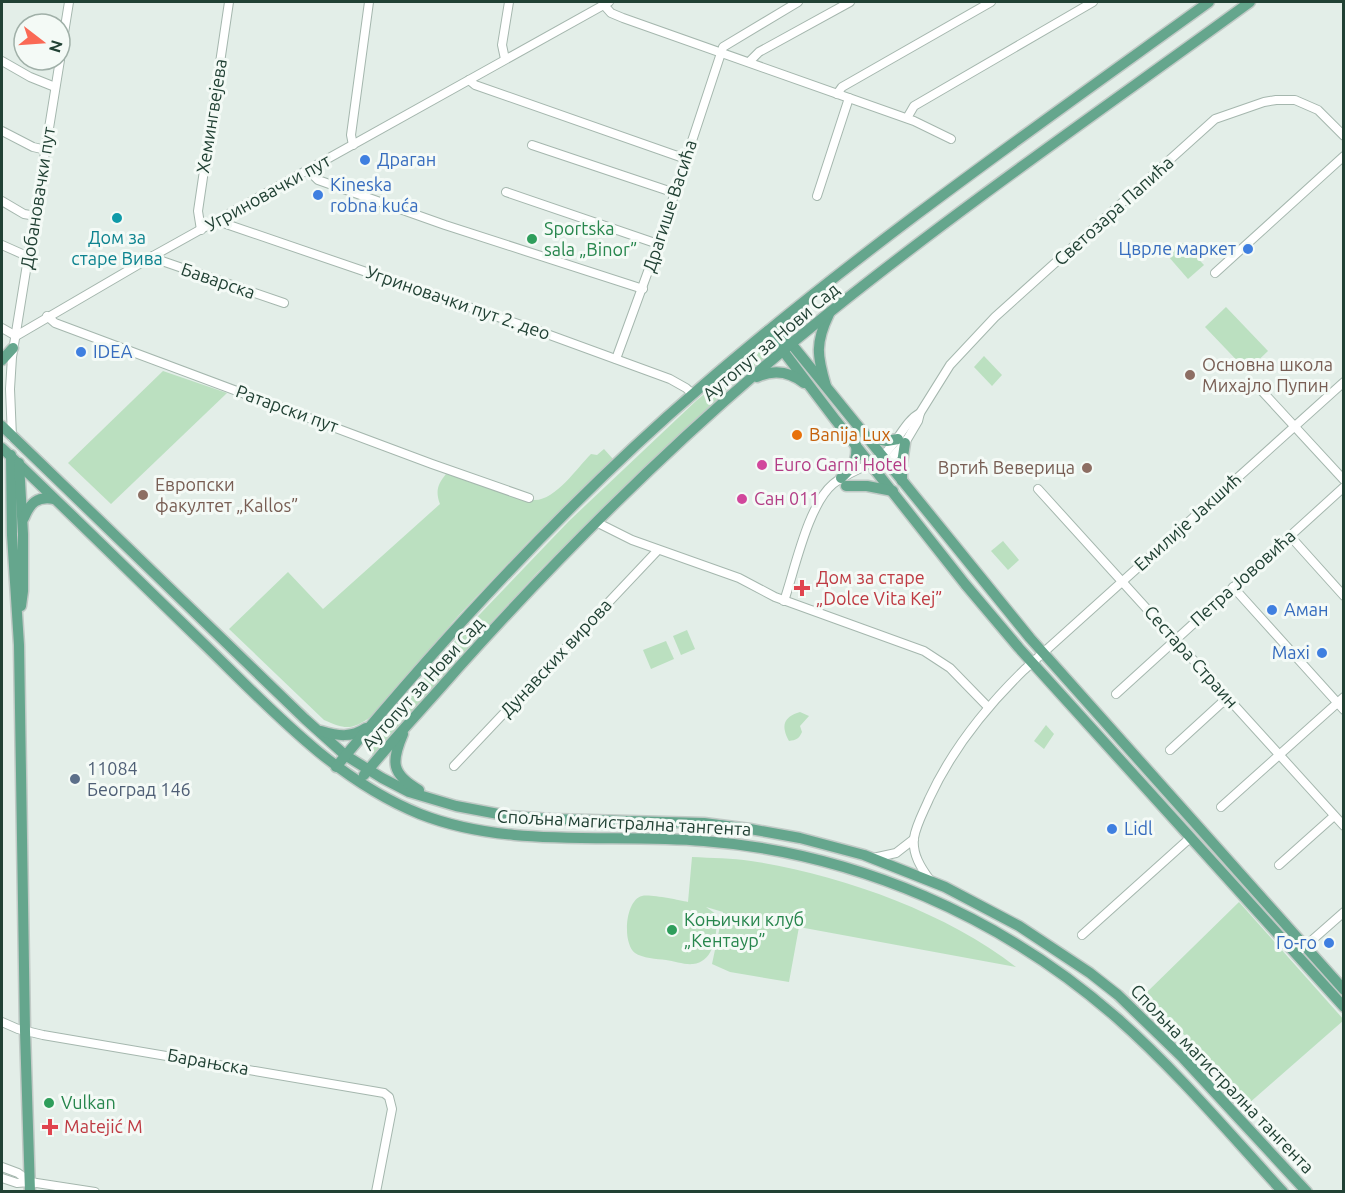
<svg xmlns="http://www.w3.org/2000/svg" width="1345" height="1193" font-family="Ubuntu,sans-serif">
	<rect width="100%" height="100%" fill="#e3eee8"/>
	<g fill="#bbe0c0">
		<path d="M1183 243 1204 265 1188 279 1168 256Z"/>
		<path d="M1226 307 1268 351 1247 371 1205 327Z"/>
		<path d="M766 344 771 346 770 353 722 393 706 412 645 467 537 573 484 630 379 749 373 755 366 749 459 636 569 521 697 400Z"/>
		<path d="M984 356 1002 375 992 386 974 367Z"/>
		<path d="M163 371 227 393 111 504 68 463Z"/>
		<path d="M604 449 613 459 528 542 459 615 372 716C352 730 346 730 324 720L229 629 288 572 323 609 440 504C435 491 438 484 446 474L534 500C555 501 577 468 591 454L597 455Z"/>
		<path d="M1003 541 1019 560 1008 570 991 551Z"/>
		<path d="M687 630 695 649 681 655 673 636Z"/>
		<path d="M666 641 674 659 651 669 643 650Z"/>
		<path d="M800 712 809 716 800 726 802 732C799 739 796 740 789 741 781 726 783 717 800 712Z"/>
		<path d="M1046 725 1054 734 1044 749 1034 741Z"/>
		<path d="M692 857C712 858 732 858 751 861 838 874 946 912 1016 967L799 927 789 982 730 972 712 964 723 912 706 907 716 914C718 931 715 962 693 964 685 965 674 961 666 960 657 959 642 958 635 953 622 943 625 900 642 896 650 894 678 900 688 902Z"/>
		<path d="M1239 902 1344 1020 1248 1104 1163 1012 1144 995Z"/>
	</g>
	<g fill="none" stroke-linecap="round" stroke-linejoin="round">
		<g stroke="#a5b7ae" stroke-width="10">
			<g id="minor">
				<path d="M603 4 611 13 623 18 914 121 951 139"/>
				<path d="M60 58 69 2"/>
				<path d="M505 59 502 45 509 2"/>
				<path d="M2 61 30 77 55 87"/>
				<path d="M749 62 759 52 850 2"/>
				<path d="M469 80 475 85 686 159"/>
				<path d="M837 94 842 87 991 2"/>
				<path d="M907 118 914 106 1093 2"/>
				<path d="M2 131 33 147 46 150"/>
				<path d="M353 145 351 135 369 2"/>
				<path d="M532 145 675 193"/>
				<path d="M308 170 318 180 445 225 643 289"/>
				<path d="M506 192 658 244"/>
				<path d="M817 196 849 98"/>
				<path d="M2 201 24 214 36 216"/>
				<path d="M220 219 226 224 536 330 670 379 686 388 693 394"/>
				<path d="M201 230 198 211 229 2"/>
				<path d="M2 245 29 257"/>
				<path d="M153 256 159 260 284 303"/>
				<path d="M1215 273 1344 156"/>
				<path d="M47 316 55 323 432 464 529 498"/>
				<path d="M2 328 16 336"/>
				<path d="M16 336 153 256 609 2"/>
				<path d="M616 359 658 244 723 47 798 2"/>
				<path d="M1261 390 1344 480"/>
				<path d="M12 437 10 389 12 357 60 60"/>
				<path d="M876 471 887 463 905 443 918 421 920 413 950 365 995 317 1215 119 1264 102 1276 100H1295L1318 110 1344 136"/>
				<path d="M1038 489 1344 826"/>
				<path d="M596 522 632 540 739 578 775 597 924 651 950 668 988 707"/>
				<path d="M1290 536 1344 596"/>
				<path d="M1233 587 1344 710"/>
				<path d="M784 601C795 569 808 505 833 484 849 471 869 467 884 454 898 442 905 421 920 413"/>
				<path d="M1116 694 1344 487"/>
				<path d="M1170 750 1228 697"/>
				<path d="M454 766 658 550"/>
				<path d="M1221 807 1344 697"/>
				<path d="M873 858 896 853 914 839"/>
				<path d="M1279 865 1334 816"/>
				<path d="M930 880C921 868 912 854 914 838 916 825 924 811 929 799 952 749 985 708 1024 670L1344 382"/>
				<path d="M1082 935 1190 838"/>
				<path d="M1302 949 1344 912"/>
				<path d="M2 1022 18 1029 43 1035 384 1093 389 1097 392 1109 376 1192"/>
				<path d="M2 1167 18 1173 30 1182"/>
				<path d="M2 1178 17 1183 30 1182 95 1192"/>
			</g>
		</g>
		<g stroke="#c1cac6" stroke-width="13">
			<g id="major">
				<path d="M776 325 1030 638 1344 990"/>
				<path d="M768 331 834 418 965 584 1019 648 1344 1007"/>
				<path d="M2 360 13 348"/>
				<path d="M757 377C774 369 789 371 804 383"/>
				<path d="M826 386C817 356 815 343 829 314"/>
				<path d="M2 426 305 719 345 755 382 778 409 792 456 806 509 816 551 819 704 823 750 829 800 838 864 855 945 887 1019 926 1090 973 1118 995 1183 1058 1307 1192"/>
				<path d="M866 437 887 441 898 439"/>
				<path d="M2 448C69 512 135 577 202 642 268 706 333 779 420 814 509 849 610 833 704 841 856 853 1002 917 1117 1018 1177 1071 1229 1133 1283 1192"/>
				<path d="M11 455 12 535 19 645 25 1031 30 1192"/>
				<path d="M19 463 23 534V591L21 606"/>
				<path d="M841 478C852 468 858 461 856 445"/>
				<path d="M902 481V463L905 443"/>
				<path d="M846 486H867L893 491"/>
				<path d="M24 518C30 503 37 496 54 499"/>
				<path d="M321 731C338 736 351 738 366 728"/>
				<path d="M403 734C391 762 391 774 419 790"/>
				<path d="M336 767C448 632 568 501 701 387 862 248 1037 126 1209 2"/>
				<path d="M364 775C394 738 427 704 458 668 573 540 696 419 830 312 966 203 1110 104 1250 2"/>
			</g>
		</g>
		<use href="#minor" stroke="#fff" stroke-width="8"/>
		<use href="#major" stroke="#65a68d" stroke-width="10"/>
	</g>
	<g fill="#3f7fe0" stroke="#f4faf6" stroke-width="2">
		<circle cx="365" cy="160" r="6"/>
		<circle cx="318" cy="195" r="6"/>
		<circle cx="1248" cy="249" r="6"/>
		<circle cx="81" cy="352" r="6"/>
		<circle cx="1272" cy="610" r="6"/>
		<circle cx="1322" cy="653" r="6"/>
		<circle cx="1112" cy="829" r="6"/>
		<circle cx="1329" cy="943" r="6"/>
	</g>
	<circle fill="#0f9aa8" stroke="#f4faf6" stroke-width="2" cx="117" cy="218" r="6"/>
	<g fill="#2e9e5b" stroke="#f4faf6" stroke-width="2">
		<circle cx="532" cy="239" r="6"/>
		<circle cx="672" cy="930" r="6"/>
		<circle cx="49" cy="1103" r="6"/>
	</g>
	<g fill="#8d6e63" stroke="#f4faf6" stroke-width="2">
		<circle cx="1190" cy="375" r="6"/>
		<circle cx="1087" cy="468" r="6"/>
		<circle cx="143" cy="495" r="6"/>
	</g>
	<circle fill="#e8710a" stroke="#f4faf6" stroke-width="2" cx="797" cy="435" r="6"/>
	<g fill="#d1479c" stroke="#f4faf6" stroke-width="2">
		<circle cx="762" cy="465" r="6"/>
		<circle cx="742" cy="499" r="6"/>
	</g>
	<g fill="#e0444e" stroke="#f4faf6" stroke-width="2">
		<path d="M799 579h6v6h6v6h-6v6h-6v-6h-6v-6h6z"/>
		<path d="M47 1118h6v6h6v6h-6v6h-6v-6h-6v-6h6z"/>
	</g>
	<circle fill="#5c6f8a" stroke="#f4faf6" stroke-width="2" cx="75" cy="779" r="6"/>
	<g text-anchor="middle" stroke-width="6" stroke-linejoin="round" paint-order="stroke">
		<g font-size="18" fill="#214134" stroke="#f4faf6">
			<text transform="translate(212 116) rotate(-81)" y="6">Хемингвејева</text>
			<text transform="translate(268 193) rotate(-29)" y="6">Угриновачки пут</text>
			<text transform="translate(38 198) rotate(-81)" y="6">Добановачки пут</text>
			<text transform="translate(670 206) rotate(-72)" y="6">Драгише Васића</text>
			<text transform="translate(1114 211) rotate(-42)" y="6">Светозара Папића</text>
			<text transform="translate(218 281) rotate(19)" y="6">Баварска</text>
			<text transform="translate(458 303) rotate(19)" y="6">Угриновачки пут 2. део</text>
			<text transform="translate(771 342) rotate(-40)" y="6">Аутопут за Нови Сад</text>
			<text transform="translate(287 409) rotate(20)" y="6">Ратарски пут</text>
			<text transform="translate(1188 522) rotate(-42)" y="6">Емилије Јакшић</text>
			<text transform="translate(1243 578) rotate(-42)" y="6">Петра Јововића</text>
			<text transform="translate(1191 657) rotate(48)" y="6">Сестара Страин</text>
			<text transform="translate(556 658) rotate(-47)" y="6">Дунавских вирова</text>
			<text transform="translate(423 684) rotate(-48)" y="6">Аутопут за Нови Сад</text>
			<text transform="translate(624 823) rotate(3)" y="6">Спољна магистрална тангента</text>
			<text transform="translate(208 1062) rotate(10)" y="6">Барањска</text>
			<text transform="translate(1222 1079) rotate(46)" y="6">Спољна магистрална тангента</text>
		</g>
		<g font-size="18" fill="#366cbe" stroke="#f4faf6" text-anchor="start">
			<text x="377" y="166">Драган</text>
			<text x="330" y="191">Kineska<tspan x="330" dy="21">robna kuća</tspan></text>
			<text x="1236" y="255" text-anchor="end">Цврле маркет</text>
			<text x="93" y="358">IDEA</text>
			<text x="1284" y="616">Аман</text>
			<text x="1310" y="659" text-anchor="end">Maxi</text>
			<text x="1124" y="835">Lidl</text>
			<text x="1317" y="949" text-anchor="end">Го-го</text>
		</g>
		<g font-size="18" fill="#27864d" stroke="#f4faf6" text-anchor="start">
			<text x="544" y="235">Sportska<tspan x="544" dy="21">sala „Binor”</tspan></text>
			<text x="684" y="926">Коњички клуб<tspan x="684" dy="21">„Кентаур”</tspan></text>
			<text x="61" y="1109">Vulkan</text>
		</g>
		<g font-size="18" fill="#0d838f" stroke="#f4faf6">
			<text x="117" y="244">Дом за<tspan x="117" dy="21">старе Вива</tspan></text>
		</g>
		<g font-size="18" fill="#785e54" stroke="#f4faf6" text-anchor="start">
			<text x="1202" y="371">Основна школа<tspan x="1202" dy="21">Михајло Пупин</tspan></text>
			<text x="1075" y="474" text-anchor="end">Вртић Веверица</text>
			<text x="155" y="491">Европски<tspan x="155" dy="21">факултет „Kallos”</tspan></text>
		</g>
		<g font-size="18" fill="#c56008" stroke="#f4faf6" text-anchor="start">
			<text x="809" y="441">Banija Lux</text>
		</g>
		<g font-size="18" fill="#b23c85" stroke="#f4faf6" text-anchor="start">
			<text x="774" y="471">Euro Garni Hotel</text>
			<text x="754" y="505">Сан 011</text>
		</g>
		<g font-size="18" fill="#be3a42" stroke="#f4faf6" text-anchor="start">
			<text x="816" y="584">Дом за старе<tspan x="816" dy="21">„Dolce Vita Kej”</tspan></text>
			<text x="64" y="1133">Matejić M</text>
		</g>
		<g font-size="18" fill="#4e5e75" stroke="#f4faf6" text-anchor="start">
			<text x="87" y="775">11084<tspan x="87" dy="21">Београд 146</tspan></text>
		</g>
	</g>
	<rect width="1345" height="1193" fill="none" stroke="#214134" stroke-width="6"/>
	<g transform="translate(42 42) rotate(107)"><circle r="28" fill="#f4faf6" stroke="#a0b0a8" stroke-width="1.5"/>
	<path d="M0-4.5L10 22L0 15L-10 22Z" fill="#fa6955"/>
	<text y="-9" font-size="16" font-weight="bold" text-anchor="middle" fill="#214134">N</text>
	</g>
</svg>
